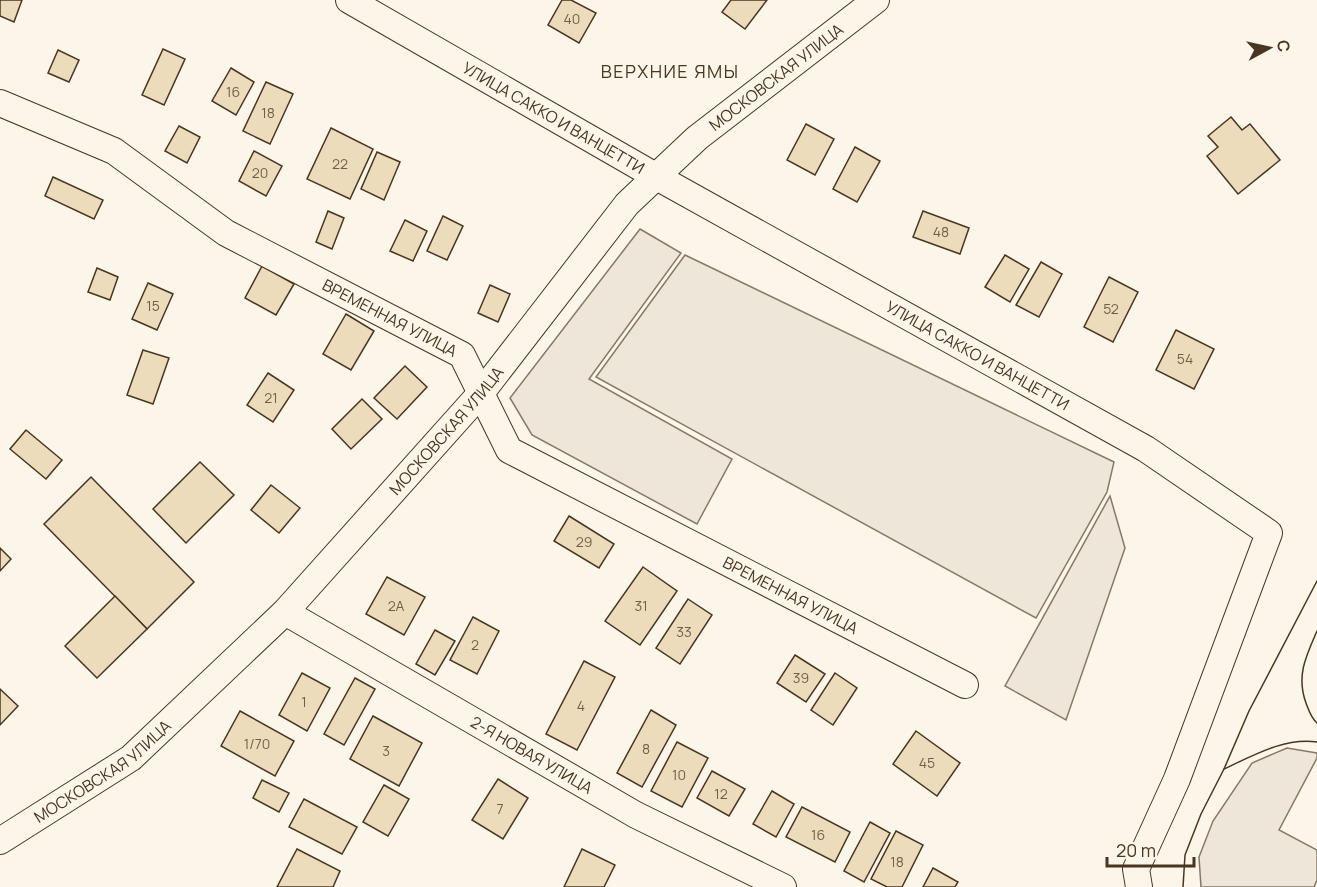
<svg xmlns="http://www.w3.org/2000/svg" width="1317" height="887" font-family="Manrope,sans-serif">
	<rect width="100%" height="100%" fill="#fbf6e9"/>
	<g fill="#ede6d9" stroke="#887966" stroke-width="1.5">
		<path d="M640 229 681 253 589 379 732 459 697 524 532 435 510 398Z"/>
		<path d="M1110 496 1125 548 1066 720 1005 686Z"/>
		<path d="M1287 748 1317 753V758L1279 830 1317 850V880L1314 887H1201L1199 857 1213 821 1252 763Z"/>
	</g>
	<path fill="#ede7d9" stroke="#887966" stroke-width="1.5" d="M685 255 1114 462 1107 492 1036 618 596 377Z"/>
	<g fill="#ecdcbc" stroke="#4a3520" stroke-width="1.5">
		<path d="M0 0H22L14 22 0 16Z"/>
		<path d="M562 0H571L596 13 579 43 548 25Z"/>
		<path d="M731 0H767L745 29 722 12Z"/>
		<path d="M163 49 185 59 164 105 142 95Z"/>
		<path d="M58 50 79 60 69 82 48 73Z"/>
		<path d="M231 68 254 82 236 115 212 101Z"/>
		<path d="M266 82 293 94 270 144 243 131Z"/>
		<path d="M1231 117 1242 130 1250 124 1280 160 1238 194 1207 156 1218 147 1208 136Z"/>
		<path d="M806 124 834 139 815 175 787 160Z"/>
		<path d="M179 126 200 137 187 163 165 151Z"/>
		<path d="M331 128 373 149 350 199 307 179Z"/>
		<path d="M855 147 880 161 857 202 833 189Z"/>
		<path d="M254 151 282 166 266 196 239 181Z"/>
		<path d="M377 152 400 162 384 200 361 189Z"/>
		<path d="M53 177 103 200 94 219 45 196Z"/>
		<path d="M328 211 344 218 332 249 316 242Z"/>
		<path d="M923 211 969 228 960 254 913 237Z"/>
		<path d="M443 216 463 226 447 260 427 251Z"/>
		<path d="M405 220 427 231 413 261 390 251Z"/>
		<path d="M1005 255 1029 269 1010 302 985 287Z"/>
		<path d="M1041 262 1062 274 1039 317 1016 305Z"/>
		<path d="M262 266 294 284 276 315 245 298Z"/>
		<path d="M97 268 118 277 110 300 88 292Z"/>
		<path d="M1109 277 1138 292 1113 342 1084 327Z"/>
		<path d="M148 283 173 294 157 330 132 319Z"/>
		<path d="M490 285 510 294 498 322 478 313Z"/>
		<path d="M346 314 374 331 351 370 323 354Z"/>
		<path d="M1176 330 1214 349 1194 389 1156 370Z"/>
		<path d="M143 350 169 358 153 404 127 395Z"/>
		<path d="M405 366 427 387 397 419 374 398Z"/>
		<path d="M268 373 294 390 273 422 247 405Z"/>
		<path d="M362 399 382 419 351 449 332 429Z"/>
		<path d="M26 430 62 460 46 479 10 449Z"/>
		<path d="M200 462 234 495 186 543 153 509Z"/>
		<path d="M91 477 194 582 147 629 44 524Z"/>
		<path d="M271 485 300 508 279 533 251 510Z"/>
		<path d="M569 516 614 544 599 568 554 541Z"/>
		<path d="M0 548 11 559 0 571Z"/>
		<path d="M643 567 677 591 640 645 605 621Z"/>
		<path d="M387 577 425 597 404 635 366 614Z"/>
		<path d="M115 596 147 629 97 678 65 646Z"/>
		<path d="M688 599 712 615 680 664 656 648Z"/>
		<path d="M473 617 499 631 477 674 450 660Z"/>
		<path d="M435 630 455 641 435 675 416 664Z"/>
		<path d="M795 655 825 674 806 702 777 683Z"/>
		<path d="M584 661 615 677 577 750 546 734Z"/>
		<path d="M302 673 330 688 307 731 279 715Z"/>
		<path d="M835 673 857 688 833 725 811 710Z"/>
		<path d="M355 678 375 689 344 745 324 734Z"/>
		<path d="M0 689 18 706 0 725Z"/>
		<path d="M651 710 676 725 642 787 617 773Z"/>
		<path d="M240 711 294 741 275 776 221 746Z"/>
		<path d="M373 716 422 743 399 786 350 759Z"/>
		<path d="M916 731 960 763 937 796 893 764Z"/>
		<path d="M677 742 708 758 682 807 651 791Z"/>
		<path d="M712 771 745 789 729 816 697 798Z"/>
		<path d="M498 779 528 798 503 839 472 820Z"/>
		<path d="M262 780 289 793 279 812 253 798Z"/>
		<path d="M384 785 409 799 388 836 363 822Z"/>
		<path d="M772 791 794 804 776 837 753 824Z"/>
		<path d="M304 799 357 827 342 854 289 827Z"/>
		<path d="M802 807 850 832 835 862 786 837Z"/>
		<path d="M870 822 890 833 864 882 844 871Z"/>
		<path d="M896 831 923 845 902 887H887L871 879Z"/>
		<path d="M297 849 340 871 333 887H277Z"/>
		<path d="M582 849 615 865 604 887H564Z"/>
		<path d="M933 868 958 882 955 887H923Z"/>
	</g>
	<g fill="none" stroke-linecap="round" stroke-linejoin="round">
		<g stroke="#4a3520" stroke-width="28">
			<g id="street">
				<path id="s1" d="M349 0 657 177 1146 449 1269 533 1177 779 1136 869 1139 887"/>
				<path id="s2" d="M0 103 114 151 226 233 462 355 509 450 965 685"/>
				<path id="s3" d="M285 612 636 815 783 887"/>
				<path id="s4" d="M0 841 131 758 285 612 481 393 627 204 697 138 876 0"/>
			</g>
		</g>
		<use href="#street" stroke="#fbf6e9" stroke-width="26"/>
		<g stroke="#4a3520" stroke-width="1.5">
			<path d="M1317 631C1306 656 1296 676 1306 703 1309 711 1311 718 1317 723"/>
			<path d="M1224 769C1252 756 1285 737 1317 742"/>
			<path d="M1183 887 1185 855 1201 814 1224 769 1249 711 1317 581"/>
		</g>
	</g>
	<g text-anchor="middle" stroke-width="4.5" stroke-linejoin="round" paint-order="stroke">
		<g font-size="14" fill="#725f47">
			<text x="572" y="24">40</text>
			<text x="233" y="97">16</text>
			<text x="268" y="118">18</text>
			<text x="340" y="169">22</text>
			<text x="260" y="178">20</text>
			<text x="941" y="237">48</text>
			<text x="153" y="311">15</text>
			<text x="1111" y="314">52</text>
			<text x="1185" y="364">54</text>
			<text x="271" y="403">21</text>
			<text x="584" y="547">29</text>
			<text x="396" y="611">2А</text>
			<text x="641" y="611">31</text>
			<text x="684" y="637">33</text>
			<text x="475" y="650">2</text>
			<text x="801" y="683">39</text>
			<text x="304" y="707">1</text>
			<text x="581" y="711">4</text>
			<text x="257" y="749">1/70</text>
			<text x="646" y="754">8</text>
			<text x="386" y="756">3</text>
			<text x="927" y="768">45</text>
			<text x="679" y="780">10</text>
			<text x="721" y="799">12</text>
			<text x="500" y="814">7</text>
			<text x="818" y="840">16</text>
			<text x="897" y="867">18</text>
		</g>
		<g font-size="16" fill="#4a3520" stroke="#fbf6e9">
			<text dy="6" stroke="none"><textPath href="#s4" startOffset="1096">МОСКОВСКАЯ УЛИЦА</textPath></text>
			<text dy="6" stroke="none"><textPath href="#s1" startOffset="236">УЛИЦА САККО И ВАНЦЕТТИ</textPath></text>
			<text dy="6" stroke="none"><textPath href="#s2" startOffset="447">ВРЕМЕННАЯ УЛИЦА</textPath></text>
			<text dy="6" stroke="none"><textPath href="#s1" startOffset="722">УЛИЦА САККО И ВАНЦЕТТИ</textPath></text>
			<text dy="6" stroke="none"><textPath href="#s4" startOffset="610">МОСКОВСКАЯ УЛИЦА</textPath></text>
			<text dy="6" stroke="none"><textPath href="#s2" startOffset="951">ВРЕМЕННАЯ УЛИЦА</textPath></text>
			<text dy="6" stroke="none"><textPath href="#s3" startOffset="285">2-Я НОВАЯ УЛИЦА</textPath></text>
			<text dy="6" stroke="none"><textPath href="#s4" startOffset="124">МОСКОВСКАЯ УЛИЦА</textPath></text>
		</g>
		<g font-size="18" letter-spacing="1.5" fill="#4a3520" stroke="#fbf6e9">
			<text x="670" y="78">ВЕРХНИЕ ЯМЫ</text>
		</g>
	</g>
	<g transform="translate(1269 48) rotate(82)" stroke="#fbf6e9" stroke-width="4.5" paint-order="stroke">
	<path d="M0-4.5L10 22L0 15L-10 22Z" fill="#4a3520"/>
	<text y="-9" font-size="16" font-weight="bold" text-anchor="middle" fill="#4a3520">С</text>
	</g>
	<path d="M1107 857v9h87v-9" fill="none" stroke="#4a3520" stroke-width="3"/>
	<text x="1116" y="857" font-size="18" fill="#4a3520" stroke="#fbf6e9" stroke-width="4.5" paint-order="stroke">20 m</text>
</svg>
